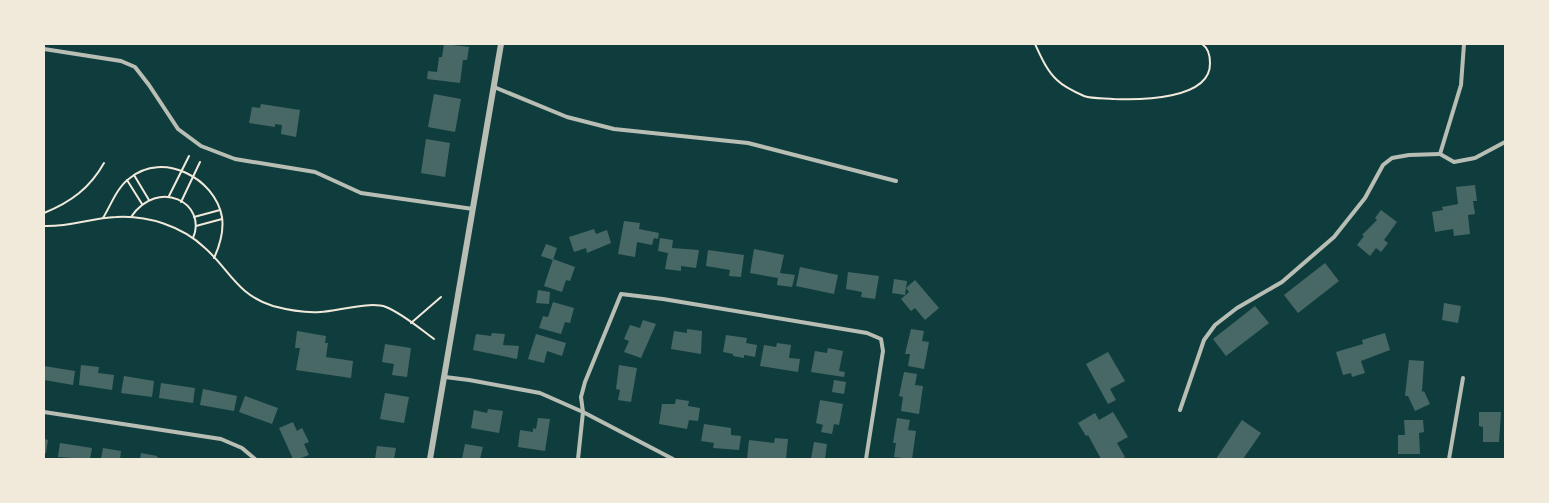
<svg xmlns="http://www.w3.org/2000/svg" width="1549" height="503" font-family="Inter,sans-serif">
	<rect width="100%" height="100%" fill="#0f3d3e"/>
	<g fill="#486865">
		<path d="M444 44 469 47 467 60H463L460 83 427 79 428 71 437 72 439 57H442Z"/>
		<path d="M434 94 461 99 455 132 428 127Z"/>
		<path d="M261 104 300 110 296 137 281 134 282 125 275 124V127L249 123 252 107 260 108Z"/>
		<path d="M426 139 450 143 445 177 421 173Z"/>
		<path d="M1475 185 1477 201H1473L1475 214 1468 215 1470 234 1454 236 1453 229 1435 232 1432 212 1443 210 1442 207 1458 204 1456 187Z"/>
		<path d="M1381 210 1397 222 1384 240 1388 243 1381 252 1376 248 1370 256 1357 245 1364 236 1362 235 1377 220 1375 218Z"/>
		<path d="M624 221 640 223 639 229 659 233 658 239 654 238 652 245 637 242 635 257 618 254Z"/>
		<path d="M594 229 596 234 607 230 611 243 587 253 586 248 574 252 569 237Z"/>
		<path d="M660 238 673 240 672 248 699 250 696 268 681 266V271L665 269 668 253 658 251Z"/>
		<path d="M546 244 557 248 553 260 541 256Z"/>
		<path d="M754 249 784 255 780 273 795 275 792 287 777 285 778 278 750 273Z"/>
		<path d="M708 250 744 255 741 277 729 276 730 270 706 266Z"/>
		<path d="M553 259 575 267 570 281 566 280 562 292 544 286Z"/>
		<path d="M1325 263 1339 281 1298 313 1284 295Z"/>
		<path d="M800 267 838 275 834 294 796 286Z"/>
		<path d="M848 272 879 276 875 299 861 297 862 292 846 289Z"/>
		<path d="M894 279 907 281 905 295 892 293Z"/>
		<path d="M915 280 939 308 925 320 915 308 911 311 901 299 909 292 906 288Z"/>
		<path d="M538 290 550 292 549 304 536 303Z"/>
		<path d="M553 302 574 308 570 323 565 322 561 334 539 328 543 316 548 317Z"/>
		<path d="M1444 303 1461 306 1458 323 1442 320Z"/>
		<path d="M1255 306 1269 323 1226 356 1213 339Z"/>
		<path d="M643 320 656 324 641 358 624 352 629 341 624 339 630 325 640 328Z"/>
		<path d="M687 329 702 331 701 354 671 349 674 331 687 333Z"/>
		<path d="M911 329 924 331 922 341 929 342 924 369 908 366 910 354H905Z"/>
		<path d="M297 331 326 336 325 343H328L326 357 353 361 351 378 296 370 300 348H295Z"/>
		<path d="M492 333 505 334 503 345 519 346 517 359 473 350 476 334 491 336Z"/>
		<path d="M1385 333 1390 350 1361 361 1365 373 1352 377 1351 373 1343 375 1336 352 1363 344 1362 340Z"/>
		<path d="M536 334 566 343 562 356 547 351 544 363 528 359Z"/>
		<path d="M726 335 747 338 746 343 757 345 755 357 744 355V358L733 356V354L723 352Z"/>
		<path d="M777 343 791 345 789 358 800 359 798 372 760 366 764 345 776 347Z"/>
		<path d="M385 344 411 348 407 377 392 375 394 364 382 362Z"/>
		<path d="M828 348 843 351 839 371 845 372 844 377 811 372 815 351 827 353Z"/>
		<path d="M1108 352 1125 381 1110 389 1116 400 1108 404 1086 364Z"/>
		<path d="M1409 360 1424 361 1422 392 1424 391 1430 404 1415 411 1408 396H1405Z"/>
		<path d="M81 365 99 367 98 373 114 375 112 390 79 385Z"/>
		<path d="M619 365 637 368 631 402 618 400 620 390 616 389Z"/>
		<path d="M44 366 75 371 73 385 44 380Z"/>
		<path d="M904 372 917 374 915 385 923 386 919 414 901 411 903 397 899 396Z"/>
		<path d="M124 376 154 381 152 397 121 393Z"/>
		<path d="M834 380 846 382 844 394 832 392Z"/>
		<path d="M161 383 195 388 193 403 159 398Z"/>
		<path d="M203 389 237 396 234 411 200 405Z"/>
		<path d="M385 393 409 397 404 423 380 419Z"/>
		<path d="M245 396 278 408 272 424 239 412Z"/>
		<path d="M676 399 689 401 688 406 700 408 698 421 689 420 687 429 659 424 662 404H675Z"/>
		<path d="M820 400 843 404 839 425 834 424 832 434 821 432 823 425 816 423Z"/>
		<path d="M488 409 503 411 499 433 471 428 474 410 487 413Z"/>
		<path d="M1113 412 1128 437 1117 443 1125 457 1121 459H1101L1088 435 1086 436 1078 423 1095 413 1099 420Z"/>
		<path d="M1479 412H1501L1499 442H1483V427L1479 426Z"/>
		<path d="M538 418 550 419 545 451 518 447 520 430 533 432V428L536 429Z"/>
		<path d="M897 418 910 420 908 430 916 431 912 459 894 457 896 443H893Z"/>
		<path d="M1242 420 1261 433 1243 459H1216Z"/>
		<path d="M1404 420H1423L1424 432 1419 433 1420 454H1398V435H1405Z"/>
		<path d="M293 422 297 431 302 428 309 442 304 444 309 455 298 459H293L279 428Z"/>
		<path d="M704 424 731 428V435L741 436 739 450 713 448 714 443 701 441Z"/>
		<path d="M775 438 788 439 786 459H747L749 440 774 443Z"/>
		<path d="M44 439 48 440 46 453H44Z"/>
		<path d="M814 442 827 444 825 459H811Z"/>
		<path d="M60 443 92 448 90 459 58 457Z"/>
		<path d="M465 444 483 447 480 459H462Z"/>
		<path d="M377 446 396 448 394 459H375Z"/>
		<path d="M103 448 121 451 120 459H101Z"/>
		<path d="M141 453 157 456V457L162 459H140Z"/>
	</g>
	<g fill="none" stroke-linecap="round" stroke-linejoin="round">
		<g stroke="#f1e9da" stroke-width="2">
			<path d="M1035 44C1041 57 1047 71 1057 80 1064 87 1075 92 1084 96 1093 99 1105 98 1114 99 1139 100 1211 100 1210 63 1210 56 1208 48 1202 44"/>
			<path d="M134 175 149 200"/>
			<path d="M127 180 142 204"/>
			<path d="M169 196 189 156"/>
			<path d="M181 202 200 162"/>
			<path d="M44 213C71 202 90 188 104 163"/>
			<path d="M131 217C158 177 208 203 193 238"/>
			<path d="M194 217 220 210"/>
			<path d="M103 218C111 205 117 187 130 178 163 151 215 178 222 217 224 231 220 245 214 258"/>
			<path d="M44 226C70 227 91 218 116 217 147 215 182 226 205 248 229 269 237 295 273 306 288 310 304 313 320 312 338 311 370 301 386 307 403 314 419 328 434 339"/>
			<path d="M196 226 222 219"/>
			<path d="M411 323 441 297"/>
		</g>
		<g stroke="#b8beb3" stroke-width="4">
			<path d="M44 49 121 61 135 67 149 85 178 129 201 146 235 159 315 172 361 193 473 209"/>
			<path d="M494 87 567 117 614 129 748 143 896 181"/>
			<path d="M1440 154 1461 85 1464 44"/>
			<path d="M1440 154 1454 162 1475 158 1505 142"/>
			<path d="M445 377 469 380 540 393 583 412 673 459"/>
			<path d="M1180 410 1204 340 1215 325 1237 308 1282 282 1334 237 1365 198 1383 165 1392 158 1409 155 1440 154"/>
			<path d="M44 412 221 439 242 448 255 459"/>
			<path d="M578 459 583 412 581 397 585 382 621 294 663 299 867 333 881 339 883 351 866 459"/>
			<path d="M1449 459 1463 378"/>
		</g>
		<path stroke="#b8beb3" stroke-width="6" d="M430 459 501 44"/>
	</g>
	<rect width="1549" height="503" fill="none" stroke="#f1e9da" stroke-width="90"/>
</svg>
